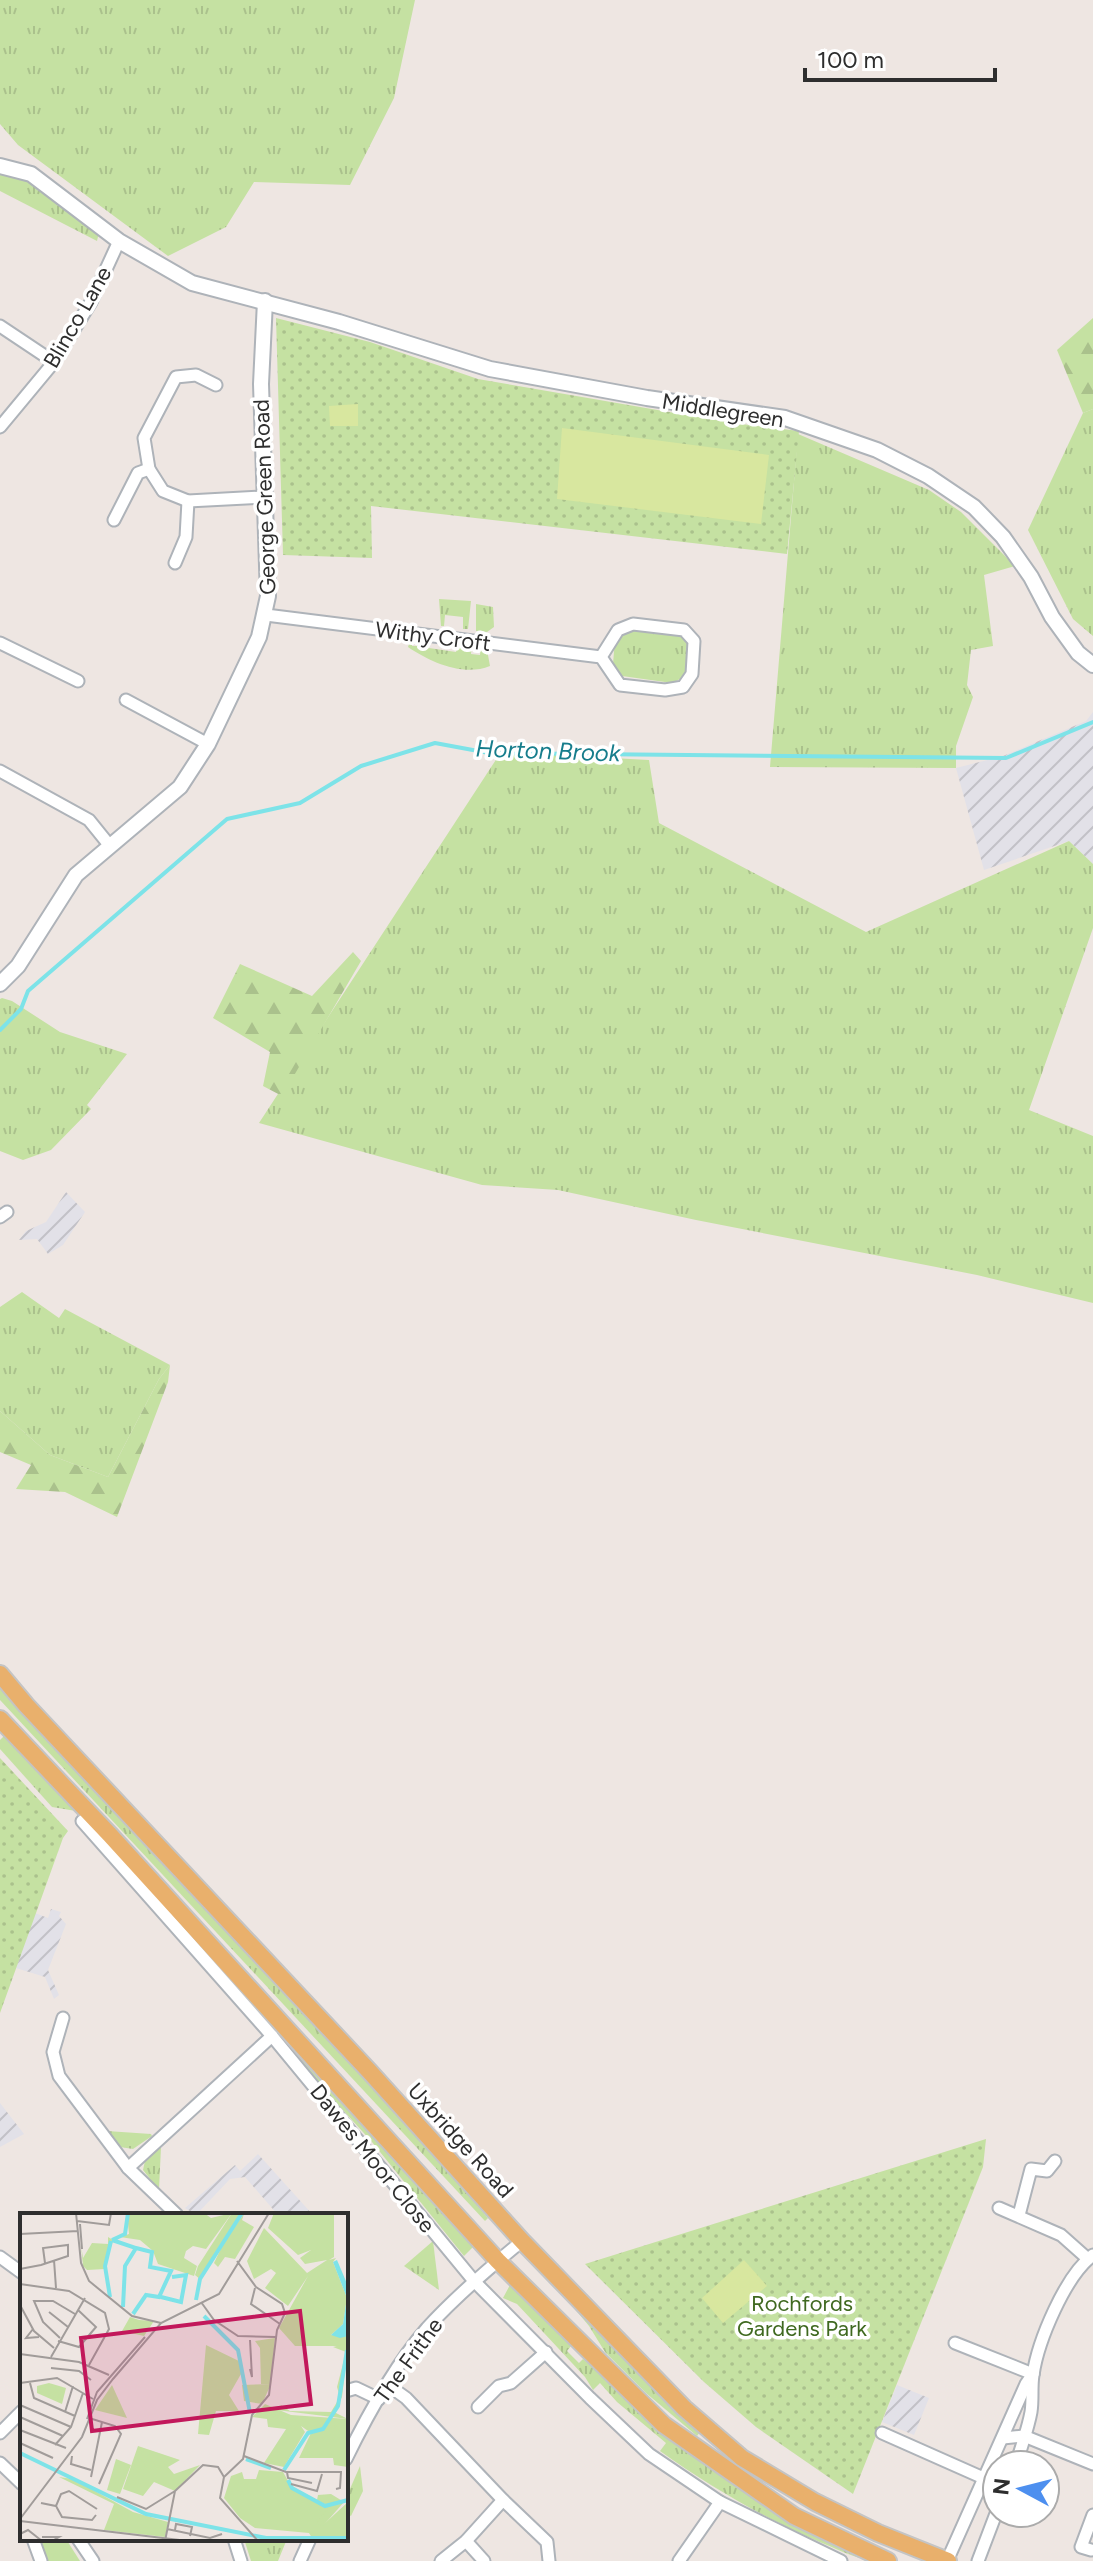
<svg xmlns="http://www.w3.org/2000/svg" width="1093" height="2561" font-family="Figtree,sans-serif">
	<defs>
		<pattern id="industrial-furrows" width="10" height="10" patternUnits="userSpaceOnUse" patternTransform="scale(2)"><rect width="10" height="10" fill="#e2e1e8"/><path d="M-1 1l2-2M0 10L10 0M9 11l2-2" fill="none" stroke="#c2c1c7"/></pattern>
		<pattern id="grass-tufts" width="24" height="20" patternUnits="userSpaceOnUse" patternTransform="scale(2)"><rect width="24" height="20" fill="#c5e1a2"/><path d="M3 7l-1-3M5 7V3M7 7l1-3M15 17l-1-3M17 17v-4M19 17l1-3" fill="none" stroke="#aac18c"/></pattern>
		<pattern id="forest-firs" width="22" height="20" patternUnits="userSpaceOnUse" patternTransform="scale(2)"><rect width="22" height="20" fill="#c5e1a2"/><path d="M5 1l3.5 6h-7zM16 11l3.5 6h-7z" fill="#aac18c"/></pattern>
		<pattern id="park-dots" width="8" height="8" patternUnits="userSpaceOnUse" patternTransform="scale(2)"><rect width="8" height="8" fill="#c5e1a2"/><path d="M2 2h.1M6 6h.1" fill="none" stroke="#aac18c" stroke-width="1.8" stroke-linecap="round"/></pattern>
	</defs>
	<rect width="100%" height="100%" fill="#eee6e2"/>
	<g fill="url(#industrial-furrows)">
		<path d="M1093 712V864L1069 841 984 870 956 768 1003 756 1086 721Z"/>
		<path d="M66 1192 85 1212 63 1245 48 1254 37 1239 19 1240 26 1231 46 1222Z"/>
		<path d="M51 1909 61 1912 59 1916 66 1924 48 1970 59 1995 54 1999 45 1977 16 1968 35 1913 48 1918Z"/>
		<path d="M0 2103 24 2134 0 2147Z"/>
		<path d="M258 2154 313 2215H278L245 2177 230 2179 196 2215 185 2208 235 2165 240 2171Z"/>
		<path d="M897 2385 929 2398 914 2435 882 2422Z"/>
	</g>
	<g fill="url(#grass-tufts)">
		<path d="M0 0H415L394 98 350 185 254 182 226 227 168 256 18 145 0 124Z"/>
		<path d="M0 169 27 175 100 228 97 241 0 191Z"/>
		<path d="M1093 409V636L1073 619 1028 530 1083 413Z"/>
		<path d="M798 434 929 490 961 512 1015 566 984 575 993 646 971 650 967 685 973 697 956 746V768L770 767Z"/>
		<path d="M439 599 471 601 468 629H463V617L445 615 444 626H441Z"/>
		<path d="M476 604 493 607 494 627 487 632 476 631Z"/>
		<path d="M626 627 685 636 690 645 684 677 672 683 622 676 613 664 615 639Z"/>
		<path d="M412 635V646H417L419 636 429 637V648L456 652 459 640 472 642 471 654 480 655 481 644H486L490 666C463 677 430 662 408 647Z"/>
		<path d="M501 752 649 760 659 823 866 932 1069 841 1093 864V928L1029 1110 1093 1136V1303L977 1275 696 1220 558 1190 482 1185 259 1123Z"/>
		<path d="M2 998 12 1001 60 1032 127 1054 87 1105 91 1109 51 1150 23 1160 0 1151V999Z"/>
		<path d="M22 1292 59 1318 65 1309 170 1365 159 1379 108 1477 50 1455 0 1411V1307Z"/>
		<path d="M0 1684 363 2073 488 2218 485 2221 0 1700Z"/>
		<path d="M4 1736 80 1808 76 1811 52 1807 0 1749V1740Z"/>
		<path d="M88 1815 481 2239 464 2256 372 2142 208 1962Z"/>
		<path d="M107 2131 151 2134 152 2136 133 2149 120 2147Z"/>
		<path d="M159 2145 161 2147 159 2190 143 2170 146 2156Z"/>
		<path d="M433 2241 439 2290 404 2266Z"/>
		<path d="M545 2273 703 2428 697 2436 646 2393 605 2352 589 2326Z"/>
		<path d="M511 2283 571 2346 567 2351 579 2363 583 2359 671 2432 881 2561C859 2561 842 2551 822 2543 764 2518 712 2488 660 2451L666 2443 617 2402 600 2383 593 2390 585 2377 517 2304 503 2298Z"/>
		<path d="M360 2466 363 2491 351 2516 346 2513V2498Z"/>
		<path d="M39 2539H66L80 2561H46Z"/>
		<path d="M244 2539H287L278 2561H251Z"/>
	</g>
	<g fill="url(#forest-firs)">
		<path d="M1093 318V409L1083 413 1057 350Z"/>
		<path d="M353 952 361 961 282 1096 263 1086 270 1052 213 1018 240 964 312 996Z"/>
		<path d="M170 1365 168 1382 117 1517 65 1492 16 1489 31 1465 0 1452V1411L50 1455 108 1477 159 1379Z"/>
	</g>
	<g fill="url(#park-dots)">
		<path d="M276 318 370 342 478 379 733 423 799 431 787 554 371 506 372 558 283 555Z"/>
		<path d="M0 1758 68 1831 63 1838 0 2013Z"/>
		<path d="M986 2139 983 2167 853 2494 756 2427 704 2382 585 2264Z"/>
	</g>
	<g fill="#d8e79f">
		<path d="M358 404V426H330L329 406Z"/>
		<path d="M562 428 769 455 761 524 557 499Z"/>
		<path d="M744 2260 767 2286 723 2323 702 2298Z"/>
	</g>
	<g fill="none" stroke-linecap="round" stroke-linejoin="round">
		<path stroke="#7de3e8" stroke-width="4" d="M0 1030 21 1009 28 991 227 819 300 803 361 766 435 743 489 753 1006 758 1093 722"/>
		<g stroke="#aeb3b9" stroke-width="15">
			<g id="minor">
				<path d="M0 326 54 362"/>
				<path d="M216 385 196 375 176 377 144 438 149 469 163 491 188 501 263 497"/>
				<path d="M0 427 54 362 91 302 119 241"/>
				<path d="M114 520 138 473 149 469"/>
				<path d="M175 563 186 537 188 501"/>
				<path d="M266 615 601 657 618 630 633 624 684 630 694 641 692 674 683 687 665 690 620 685 601 657"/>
				<path d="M0 643 78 681"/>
				<path d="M126 700 208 744"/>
				<path d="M0 771 89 820 110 846"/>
				<path d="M0 1217 7 1212"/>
				<path d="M82 1821 272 2036 474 2281 590 2398 649 2454 720 2502 841 2561"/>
				<path d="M63 2018 53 2052 59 2076 128 2168 177 2215"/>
				<path d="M128 2168 272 2036"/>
				<path d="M999 2208 1061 2235 1088 2259"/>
				<path d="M1019 2215 1031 2169 1047 2171 1055 2161"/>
				<path d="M0 2257 22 2273"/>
				<path d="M955 2343 1033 2374"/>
				<path d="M388 2385 406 2398 503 2500 547 2542 549 2561"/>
				<path d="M346 2391 356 2388 379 2399"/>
				<path d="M478 2407 499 2386 511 2383 546 2352"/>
				<path d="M0 2433 22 2411"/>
				<path d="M882 2433 997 2484"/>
				<path d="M1003 2438 1024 2436 1093 2464"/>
				<path d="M346 2459C367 2416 395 2365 427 2328 456 2296 489 2268 522 2241"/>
				<path d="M0 2463 22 2484"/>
				<path d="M1016 2465C1021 2447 1028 2429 1031 2412 1033 2399 1031 2387 1033 2375 1038 2341 1065 2276 1093 2255"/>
				<path d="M33 2539 41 2561"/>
				<path d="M78 2539 93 2561"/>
				<path d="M234 2539 241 2561"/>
				<path d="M466 2541 484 2561"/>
				<path d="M1091 2550 1081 2547 1093 2515"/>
				<path d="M300 2561 310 2539"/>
				<path d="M441 2561 466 2541 503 2500"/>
				<path d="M679 2561 720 2502"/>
				<path d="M947 2561 1026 2384 1033 2374"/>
				<path d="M978 2561 997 2511"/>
			</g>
		</g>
		<g stroke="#aeb3b9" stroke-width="18">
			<g id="tertiary">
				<path d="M0 166 31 174 119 241 192 283 339 322 490 369 647 398 785 418 877 450 928 476 974 507 1003 537 1031 577 1052 617 1078 653 1093 665"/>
				<path d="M0 984 18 966 76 875 180 787 208 744 259 637 268 596 261 384 265 301"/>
			</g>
		</g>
		<g stroke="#c4c4c4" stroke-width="20">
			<g id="primary">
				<path d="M0 1674 26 1705 370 2072 522 2241 684 2408 742 2458 815 2502 878 2533 948 2561"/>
				<path d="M0 1719 110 1835 498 2261 664 2425 794 2516 888 2561"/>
			</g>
		</g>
		<use href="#minor" stroke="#fff" stroke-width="11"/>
		<use href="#tertiary" stroke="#fff" stroke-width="14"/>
		<use href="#primary" stroke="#e9b06c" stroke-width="16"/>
	</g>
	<g text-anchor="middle" stroke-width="7" stroke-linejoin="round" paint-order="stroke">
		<g font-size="22" fill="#2e2e2e" stroke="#fff">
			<text transform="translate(77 317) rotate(-60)" y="8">Blinco Lane</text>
			<text transform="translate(723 410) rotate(9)" y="8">Middlegreen</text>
			<text transform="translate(264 497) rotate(-92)" y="8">George Green Road</text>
			<text transform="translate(433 636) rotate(7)" y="8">Withy Croft</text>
			<text transform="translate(461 2140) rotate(48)" y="8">Uxbridge Road</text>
			<text transform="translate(373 2158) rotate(51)" y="8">Dawes Moor Close</text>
			<text transform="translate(408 2360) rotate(-54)" y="8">The Frithe</text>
		</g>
		<g font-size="22" fill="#3f6920" stroke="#fff">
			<text x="802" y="2311">Rochfords<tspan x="802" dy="25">Gardens Park</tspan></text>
		</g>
		<g font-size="24" font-style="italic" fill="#167d8c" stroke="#fff">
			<text transform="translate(548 751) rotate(2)" y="8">Horton Brook</text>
		</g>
	</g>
	<g transform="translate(20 2213)">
		<rect width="328" height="328" fill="#eee6e2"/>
		<path d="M107 0H184L191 5 212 0 186 36 173 33 166 38 164 45 177 53 174 63 138 51 133 38 120 27 100 24 109 21ZM254 0H314V44L309 47 316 45 313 49 327 85 323 111 311 122 328 123 326 133H275L259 115 288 63 268 93 245 75 256 60 251 56 234 66 227 48 244 15 287 60 307 47 285 51 280 45 291 37 278 42 248 15ZM224 1 222 7 234 14 215 46 205 44 198 54 194 50 206 25ZM88 24 93 27 85 56 67 57 63 53 61 32 63 45 72 30 88 31ZM186 132 221 149V161L209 182 219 198H196L189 222 178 221ZM251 171 242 191 224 188 222 172ZM245 191 271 202 328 206V260V254L314 252 313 245H279L291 220 281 213 285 219 264 254 244 250 266 216 248 214 247 206 232 204ZM96 246 111 252 100 281 87 277ZM239 257 263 259 272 275 310 293 303 312 328 289V323L292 325 289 320 235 315 220 305 204 285 211 263 222 259 224 266H236Z" fill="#c5e1a2"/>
		<path d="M212 0H222L181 67 175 62 178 53ZM328 130 322 184 314 199 328 206 257 197 261 192 270 198 311 199 320 184 317 174 326 139 313 134ZM118 233 160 247 148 254 154 261 180 252 155 278 134 269 123 283 103 276ZM311 281 324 289 303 313 296 311 309 293 297 287 298 282Z" fill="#c5e1a2"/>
		<path d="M110 104 119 107 134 108 124 123 102 118ZM255 125 251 171H241L240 135 235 128ZM29 170 46 175 42 191 17 180V173ZM92 172 107 205 75 197ZM39 264 53 266 113 299 148 309 145 324 84 317 94 291Z" fill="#c5e1a2"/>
		<path d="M317 47 328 73V123L320 125 311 122 323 111 327 85 313 49Z" fill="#7de3e8"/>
		<path fill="none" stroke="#7de3e8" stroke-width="4" d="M92 27 116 35 105 53 103 94M92 27 105 21 108 0M90 84 85 53 91 28M141 84 161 89 166 62 152 64M176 87 180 66 222 0M113 101 126 82 139 84 151 58 130 54 132 39 116 35M184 103 218 137 230 200M0 240 126 301 246 325H328M226 246 251 255M264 257 288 220 303 216 318 193 327 137M268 267 272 275 305 293 328 287"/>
		<path fill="none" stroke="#a19c9a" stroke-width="2" d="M56 0 61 50 69 68 112 103 141 110M57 8 89 12 91 0M60 11 62 36M0 21 58 18M34 47 36 75M0 56 21 52 48 43V32L23 35 25 50M0 71 49 78 85 100 89 116 69 152M235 75 231 91 260 111M181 89 194 107 218 123 256 124M0 92 14 118 34 135M29 99 48 114M13 116 6 125 19 124M40 125 23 109 14 88H33L55 101M38 128 59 134 76 114 58 97M0 141 59 149 89 162M31 144 65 85M31 155 59 158 71 167M230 156 232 164 230 127M0 170 37 165 73 186M10 170 14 185 55 203M0 192 51 214M45 199 53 173M0 204 43 223M69 205 95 213 101 221 79 271M67 206 77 179 125 124M0 217 46 235M0 230 33 245M35 232 51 214 63 180M52 243 51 251 71 257M224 243 266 259H321L320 275 316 276M267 259 268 265 292 270M71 264 82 209M204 264 223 246 232 202 249 182 257 117 265 100 262 91 236 74 217 48M204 264 200 285 238 328M271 271 297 278 302 261M97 284 126 296 155 278M21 290 36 293 41 281 49 278 77 296M36 293 42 304 72 307 76 302M0 306 62 224 77 187 93 166 141 110 199 81 249 0M0 308 168 328M147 316 190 325 202 321M155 317 156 311 172 314 170 323M0 321 8 317 22 328M22 324H39L32 328M145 328 155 278 183 252 198 254 204 264"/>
		<path fill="#c2185b" fill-opacity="0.15" stroke="#c2185b" stroke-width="4" d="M280 98 291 191 72 218 61 125Z"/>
		<rect width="328" height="328" fill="none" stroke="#2e2e2e" stroke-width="4"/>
	</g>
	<g transform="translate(1021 2489) rotate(277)"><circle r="38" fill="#ffffff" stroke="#ababab" stroke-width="2"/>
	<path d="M0-6L14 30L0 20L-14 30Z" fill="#4d8fef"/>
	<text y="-12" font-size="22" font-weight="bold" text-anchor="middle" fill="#2e2e2e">N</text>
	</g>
	<path d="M805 68v12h190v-12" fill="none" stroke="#2e2e2e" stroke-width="4"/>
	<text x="817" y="68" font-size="24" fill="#2e2e2e" stroke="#ffffff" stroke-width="6" paint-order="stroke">100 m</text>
</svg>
